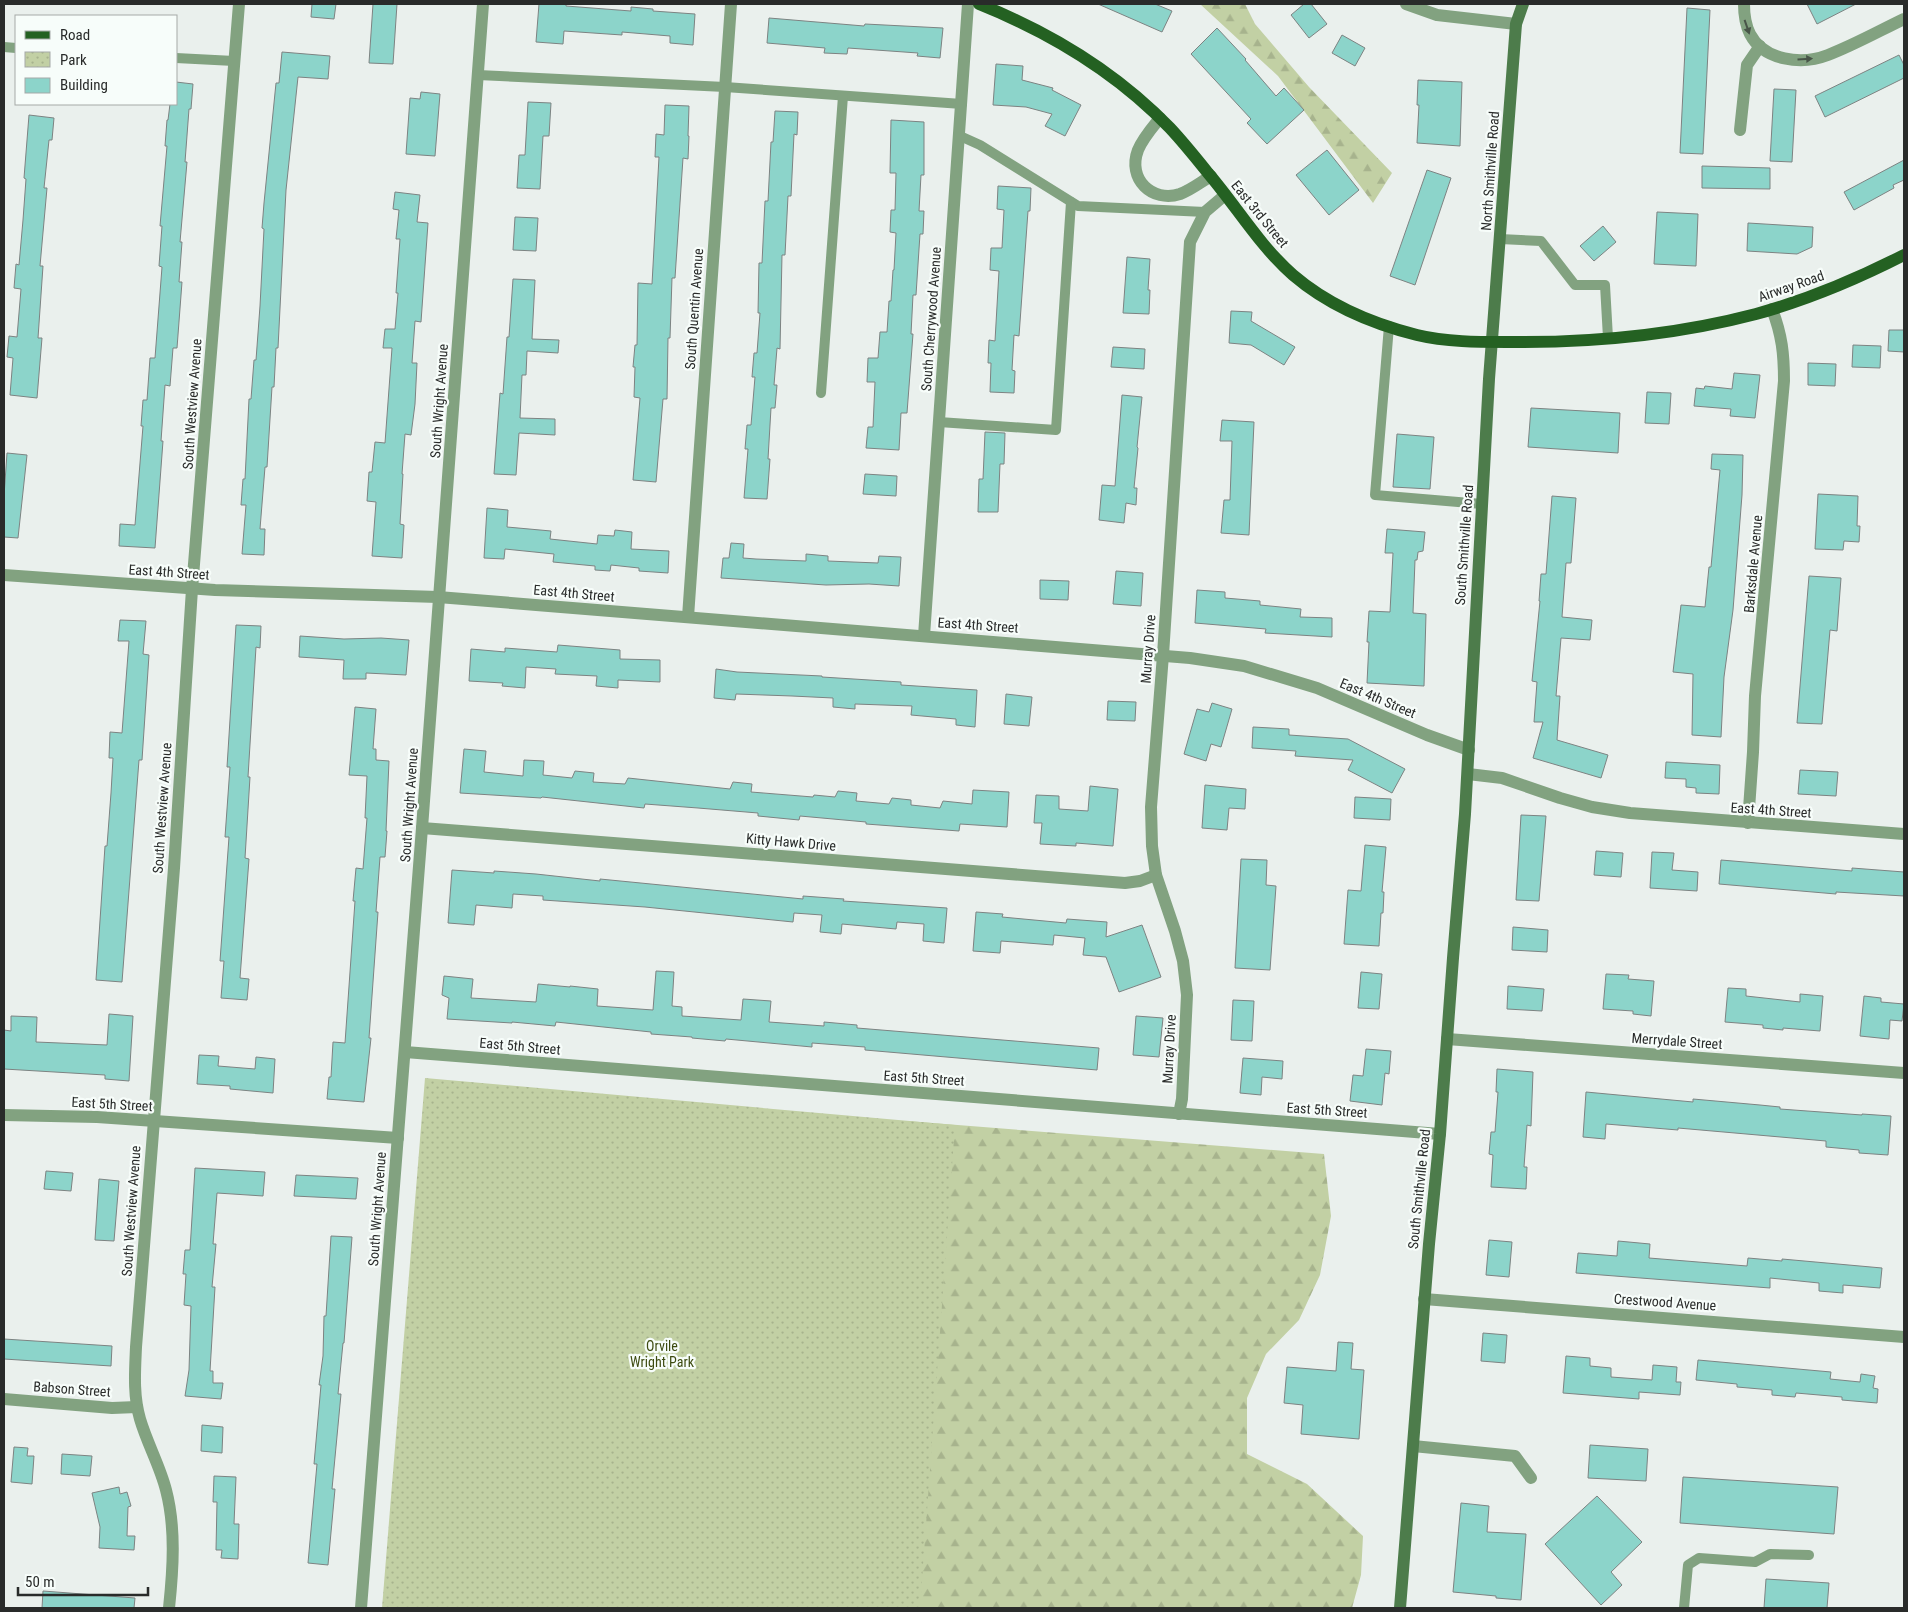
<svg xmlns="http://www.w3.org/2000/svg" width="1908" height="1612" font-family="'Roboto Condensed',sans-serif">
	<defs>
		<pattern id="forest-firs" width="22" height="20" patternUnits="userSpaceOnUse" patternTransform="scale(1.25)"><rect width="22" height="20" fill="#c2d0a4"/><path d="M5 1l3.5 6h-7zM16 11l3.5 6h-7z" fill="#a7b38d"/></pattern>
		<pattern id="park-dots" width="8" height="8" patternUnits="userSpaceOnUse" patternTransform="scale(1.25)"><rect width="8" height="8" fill="#c2d0a4"/><path d="M2 2h.1M6 6h.1" fill="none" stroke="#a7b38d" stroke-width="1.8" stroke-linecap="round"/></pattern>
	</defs>
	<rect width="100%" height="100%" fill="#eaf0ed"/>
	<g fill="url(#forest-firs)">
		<path d="M1200 4H1245L1255 24 1309 87 1392 173 1373 203 1278 76Z"/>
		<path d="M907 1121 1324 1154 1331 1216 1320 1275 1299 1320 1266 1354 1247 1398V1454L1307 1484 1363 1536 1361 1575 1352 1608H684Z"/>
	</g>
	<path fill="url(#park-dots)" d="M425 1078 955 1125 920 1608H382Z"/>
	<g fill="#8cd4ca" stroke="#7d8382">
		<path d="M312 4H336L334 19 311 17Z"/>
		<path d="M373 4H397L393 64 369 63Z"/>
		<path d="M539 4H566V6L631 11V7L653 9V11L695 14 693 45 670 43V36L622 32V35L564 31 563 44 536 42Z"/>
		<path d="M1098 4H1155L1172 11 1162 32Z"/>
		<path d="M1304 4H1311L1327 24 1309 38 1291 15Z"/>
		<path d="M1807 4H1856L1817 24Z"/>
		<path d="M1687 8 1710 10 1703 154 1680 153Z"/>
		<path d="M769 18 864 26 865 24 943 28 940 58 917 56 918 53 848 48 847 54 824 53 825 48 767 43Z"/>
		<path d="M1217 28 1246 59 1245 60 1276 96 1284 88 1304 110 1267 144 1247 123 1251 119 1191 54Z"/>
		<path d="M1342 35 1365 48 1355 66 1332 53Z"/>
		<path d="M282 52 330 56 328 79 298 77 286 190 278 348H276L274 387H272L267 467H265L260 529H265L264 555 242 554 246 505H241L243 479H245L249 399H251L254 360H256L260 306 264 229 262 228 264 203 276 83H279Z"/>
		<path d="M1899 55 1904 65V78L1825 117 1815 96Z"/>
		<path d="M996 64 1023 66 1022 80 1053 88 1052 90 1081 105 1065 136 1045 126 1052 114 1026 107 993 105Z"/>
		<path d="M1418 80 1462 82 1460 146 1417 143 1419 105H1417Z"/>
		<path d="M176 82 193 84 191 109H189L185 162H187L180 242H182L179 282H182L177 348H173L170 386 165 385 161 441H163L155 548 119 546 120 524 135 525 143 426H141L143 400H147L150 358H155L162 267 159 266 162 226H160L167 146H165L167 120H168L170 104H176Z"/>
		<path d="M1774 89 1796 90 1792 162 1770 161Z"/>
		<path d="M421 92 440 94 435 156 406 154 410 98 420 99Z"/>
		<path d="M528 102 551 103 549 136H543L540 189 517 188 519 155H525Z"/>
		<path d="M665 105 689 106 688 136H689L688 159 683 158 675 278H672L670 338H668L667 399H663L656 482 633 480 640 398 634 397 635 367H633L635 345H637L638 283 652 284 659 157H655L656 134 664 135Z"/>
		<path d="M775 111 798 112 797 135 794 134 791 196H788L785 255H782L780 349 777 348 774 385H777L775 408H771L768 459H770L767 499 744 498 748 449H745L747 425H751L755 377H752L754 353H757L760 313H758L759 263H762L765 201H768L771 142H773Z"/>
		<path d="M29 115 54 118 52 140H49L44 188H47L40 266H43L38 338H42L37 398 10 395 13 358 7 357 9 336 17 337 21 289 14 288 16 264 19 265 23 220 26 179 24 178Z"/>
		<path d="M891 120 924 122V175H921L919 211H924L923 234H920L916 295H913L911 334H913L907 413H901L899 450 866 448 868 427H873L875 382H867L868 358H878L880 332H887L889 301H891L893 270H894L896 233 890 232 891 210H895L896 173H890Z"/>
		<path d="M1327 150 1359 190 1329 215 1296 175Z"/>
		<path d="M1904 160V180L1893 185 1894 188 1854 210 1844 192Z"/>
		<path d="M1702 166 1770 168V189L1702 188Z"/>
		<path d="M1427 170 1451 178 1415 285 1390 276Z"/>
		<path d="M998 186 1031 188 1030 211H1028L1019 336 1014 335 1012 370 1015 371 1014 393 990 392 991 363H988L989 340 995 341 999 271 990 270 991 248H1002L1004 210 997 209Z"/>
		<path d="M395 192 420 195 417 222 428 223 421 322 415 321 412 363H417L415 404 411 435 405 434 402 474H403L400 524 404 525 402 558 372 556 376 502 367 501 369 472H372L375 442 385 443 392 348H383L385 329H395L398 293H396L400 239H396L399 210 393 209Z"/>
		<path d="M1657 212 1698 214 1696 266 1654 264Z"/>
		<path d="M515 217 538 218 536 251 513 250Z"/>
		<path d="M1748 223 1813 227 1812 247 1797 254 1747 251Z"/>
		<path d="M1603 226 1616 242 1594 261 1580 246Z"/>
		<path d="M1127 257 1150 259 1148 290H1150L1149 314 1123 313Z"/>
		<path d="M513 279 535 280 532 339 559 340 558 353 527 351 526 375H522L520 418 555 419V435L519 433 516 475 494 474 500 393 503 394 507 337H509Z"/>
		<path d="M1231 311 1252 312 1251 321 1295 347 1284 365 1251 345 1229 343Z"/>
		<path d="M1889 330H1904V352L1888 351Z"/>
		<path d="M1853 345 1881 346 1880 368 1852 367Z"/>
		<path d="M1113 347 1145 349 1144 369 1111 367Z"/>
		<path d="M1808 363 1836 364 1835 386 1808 385Z"/>
		<path d="M1734 373 1760 375 1755 418 1730 416 1731 409 1694 406 1696 388 1704 389 1705 386 1732 389Z"/>
		<path d="M1647 392 1671 393 1669 424 1645 423Z"/>
		<path d="M1122 395 1142 397 1137 447 1138 448 1134 488H1137L1136 505 1126 503 1124 523 1099 520 1102 485 1115 486Z"/>
		<path d="M1531 408 1620 413 1618 453 1528 447Z"/>
		<path d="M1222 420 1254 422 1249 535 1221 533 1224 500H1230L1232 441H1220Z"/>
		<path d="M985 432 1005 433 1004 464H1000L998 512H978L979 479H983Z"/>
		<path d="M1397 434 1434 437 1430 489 1393 487Z"/>
		<path d="M7 453 27 455 18 538 4 537V496Z"/>
		<path d="M1712 454 1743 455 1742 495 1733 610 1724 677 1721 737 1692 735 1693 674 1673 672 1681 605 1705 607 1709 567H1711L1720 470 1711 469Z"/>
		<path d="M865 474 897 476 896 496 863 494Z"/>
		<path d="M1818 494 1858 496 1857 526H1860L1859 542 1844 541 1843 550 1815 549Z"/>
		<path d="M1552 496 1576 498 1571 563H1566L1562 617 1592 620 1590 640 1561 638 1556 696H1560L1557 740 1608 755 1601 778 1533 758 1543 722H1534L1537 682 1532 681 1540 601H1539L1541 574H1546Z"/>
		<path d="M487 508 508 510 507 527 551 531 550 539 597 544 598 535 614 536 615 530 632 532 631 549 669 551 668 573 639 571V568L611 565 610 571 595 570V566L553 562 554 554 505 549 504 559 484 558Z"/>
		<path d="M1387 529 1425 532 1423 551 1418 552 1417 560H1415L1413 613 1426 614 1424 686 1367 683 1369 642H1367L1369 611 1390 612 1393 553H1385Z"/>
		<path d="M731 543 744 544 743 558 756 559 806 561V554L828 556V561L878 563 879 556 901 557 899 586 869 584 826 585 721 578 723 558H729Z"/>
		<path d="M1116 571 1143 573 1141 606 1113 604Z"/>
		<path d="M1809 576 1841 578 1837 631 1830 630 1822 724 1797 723Z"/>
		<path d="M1040 580 1069 581 1068 600 1040 599Z"/>
		<path d="M1197 590 1225 592V598L1260 601V605L1301 609 1300 617 1332 618V637L1265 633 1266 629 1195 623Z"/>
		<path d="M120 620 146 621 143 654 149 655 142 760H139L122 982 96 980 105 846H107L111 793 113 758H109L110 732 122 733 129 641H118Z"/>
		<path d="M236 625 261 626 260 648 256 647 248 777H250L245 858 249 859 240 978 249 979 247 1000 221 998 224 961H220L229 837H225L230 767H227Z"/>
		<path d="M300 636 344 639 381 638 409 640 406 675 366 673V679H343L344 660 299 657Z"/>
		<path d="M558 645 620 650V659L660 660V682L618 680V688L596 686 597 676 555 674 556 669 526 667 525 688 502 686 503 683 469 681 471 649 505 652V648L557 652Z"/>
		<path d="M716 669 737 672 822 676V677L901 682V685L977 690 975 727 956 725V719L911 715 912 706 855 704V709L833 707V698L792 696 736 694 735 700 714 698Z"/>
		<path d="M1006 694 1032 697 1029 726 1004 724Z"/>
		<path d="M1108 701 1136 702 1135 721 1107 720Z"/>
		<path d="M1212 703 1232 709 1221 747 1211 744 1206 761 1184 754 1197 709 1209 712Z"/>
		<path d="M355 707 376 709 373 749H376V760L389 761 386 831H387L385 857H380L376 912H378L369 1038H371L364 1102 327 1099 329 1077H331L333 1042 345 1043 355 901H353L356 868 363 869 367 818H365L367 776 349 775Z"/>
		<path d="M1253 727 1289 729V735L1348 739 1405 769 1392 793 1348 770 1353 760 1295 756 1296 751 1252 748Z"/>
		<path d="M464 749 486 751 484 772 523 776 524 760 544 761 543 775 572 778 575 771 594 773 593 782 625 784 628 778 730 789 733 782 752 784 751 792 813 797 814 795 835 797 838 791 857 793 856 801 889 804 892 798 911 800V805L940 808 943 801 972 804 973 790 1009 792 1007 827 960 824 959 831 866 824V822L800 816 799 820 758 816V813L698 808 645 804 644 808 542 797 541 798 460 793Z"/>
		<path d="M1666 762 1720 765 1719 794 1696 793V788L1686 787V779L1665 778Z"/>
		<path d="M1800 770 1838 772 1836 796 1798 794Z"/>
		<path d="M1205 785 1246 789 1245 809 1229 808 1227 830 1202 828Z"/>
		<path d="M1090 786 1118 789 1113 846 1076 843V846L1040 844 1042 823H1034L1036 795 1059 796V809L1088 811Z"/>
		<path d="M1355 797 1391 799 1390 820 1354 818Z"/>
		<path d="M1521 815 1546 816 1539 901 1516 900Z"/>
		<path d="M1365 845 1386 847 1382 892H1384L1383 913H1381L1379 946 1344 944 1348 890 1361 891Z"/>
		<path d="M1596 851 1623 853 1621 877 1594 875Z"/>
		<path d="M1652 852 1674 853 1672 870 1698 872 1697 891 1650 888Z"/>
		<path d="M1241 859 1267 860 1266 885 1276 886 1270 970 1235 968Z"/>
		<path d="M1721 860 1852 871V868L1904 872V896L1836 892V894L1719 884Z"/>
		<path d="M452 870 494 873V871L536 874 600 881V879L803 899V896L844 899 843 901 947 908 944 943 923 941 924 924 897 922 896 929 842 924 841 934 820 932 822 915 794 913 793 922 645 907 543 900V896L513 894 512 908 476 905 474 925 448 923Z"/>
		<path d="M976 912 1003 914 1002 917 1066 923 1067 919 1107 922 1106 937 1142 925 1161 977 1119 992 1106 957 1083 955 1085 938 1054 935 1053 945 1001 941 1000 953 973 951Z"/>
		<path d="M1513 927 1548 930 1547 952 1512 950Z"/>
		<path d="M656 971 674 972 672 1006 682 1007V1016L741 1020 743 999 771 1001 769 1022 824 1026V1022L857 1025V1028L1099 1048 1097 1070 865 1050V1047L812 1043V1047L726 1039 725 1041 692 1038V1037L651 1034V1032L556 1022 555 1026 512 1022V1023L447 1019 449 998 442 995 444 976 473 979 471 998 536 1002 538 984 570 987V986L598 989 597 1006 653 1010Z"/>
		<path d="M1361 972 1382 974 1379 1009 1358 1008Z"/>
		<path d="M1606 974 1629 975 1628 979 1654 981 1651 1016 1633 1014V1011L1603 1009Z"/>
		<path d="M1508 986 1544 989 1542 1011 1507 1009Z"/>
		<path d="M1728 988 1746 989V996L1800 1002V994L1823 996 1820 1031 1783 1028V1030L1763 1028V1025L1725 1022Z"/>
		<path d="M1864 996 1881 998V1002L1904 1004 1902 1021 1890 1020 1889 1039 1860 1036Z"/>
		<path d="M1233 1000 1254 1001 1252 1041 1231 1040Z"/>
		<path d="M109 1014 133 1016 129 1081 105 1079V1075L4 1069V1030L11 1031V1016L37 1017 36 1042 107 1045Z"/>
		<path d="M1136 1016 1163 1018 1159 1057 1133 1055Z"/>
		<path d="M1366 1049 1391 1051 1389 1074 1385 1073 1382 1105 1350 1101 1353 1075 1363 1076Z"/>
		<path d="M199 1055 219 1056 218 1066 255 1069 256 1057 275 1059 273 1093 230 1089V1086L197 1084Z"/>
		<path d="M1243 1058 1283 1061 1282 1079 1262 1077 1261 1095 1240 1093Z"/>
		<path d="M1497 1069 1533 1072 1531 1126 1527 1125 1524 1167H1527L1526 1189 1491 1187 1493 1155 1489 1154 1491 1132H1495L1498 1092H1496Z"/>
		<path d="M1586 1092 1693 1102V1099L1760 1105 1780 1107V1109L1862 1115V1114L1891 1116 1888 1155 1859 1153V1150L1826 1147V1141L1678 1128V1130L1606 1124 1605 1139 1583 1137Z"/>
		<path d="M195 1168 265 1172 263 1196 217 1193 213 1244H216L212 1287H215L210 1371H213V1383H223L221 1399 185 1396 189 1370 191 1306 184 1305 186 1274H183L185 1250H190Z"/>
		<path d="M46 1171 73 1173 71 1191 44 1189Z"/>
		<path d="M296 1175 358 1178 356 1199 294 1196Z"/>
		<path d="M99 1179 119 1181 114 1241 95 1240Z"/>
		<path d="M331 1236 352 1237 344 1343H343L338 1394H341L332 1489H335L328 1565 308 1563 317 1464H314L321 1385H319L323 1356 324 1316H326Z"/>
		<path d="M1489 1240 1512 1242 1509 1277 1486 1275Z"/>
		<path d="M1618 1241 1650 1244 1649 1258 1747 1266 1748 1258 1782 1261V1259L1882 1268 1880 1288 1843 1285V1293L1819 1291V1283L1770 1278V1288L1576 1273 1578 1253 1617 1256Z"/>
		<path d="M1483 1333 1507 1335 1505 1363 1481 1361Z"/>
		<path d="M4 1339 112 1346 111 1366 4 1359Z"/>
		<path d="M1338 1342 1353 1343 1351 1369 1364 1370 1359 1439 1301 1434 1303 1405 1284 1403 1287 1367 1336 1371Z"/>
		<path d="M1566 1356 1590 1358V1366L1611 1368V1377L1652 1380 1653 1365 1677 1367 1676 1382H1681L1680 1395 1639 1392V1399L1563 1393Z"/>
		<path d="M1698 1360 1831 1372 1830 1379 1860 1382 1861 1374 1875 1376 1873 1388 1878 1389 1877 1403 1842 1400V1397L1796 1393 1795 1397 1772 1395V1390L1737 1387V1384L1696 1380Z"/>
		<path d="M202 1425 223 1427 222 1453 201 1451Z"/>
		<path d="M1590 1445 1648 1449 1646 1481 1588 1478Z"/>
		<path d="M14 1447 28 1448 27 1456H34L32 1484 11 1482Z"/>
		<path d="M62 1454 92 1456 90 1476 61 1474Z"/>
		<path d="M214 1476 236 1477 234 1524H239L238 1559 221 1558 222 1550H216L217 1502H213Z"/>
		<path d="M1683 1477 1838 1487 1834 1534 1680 1523Z"/>
		<path d="M119 1487 120 1494 127 1492 131 1506 128 1507 127 1536H135L134 1550 99 1548 100 1527 92 1493Z"/>
		<path d="M1597 1496 1642 1542 1611 1572 1622 1585 1601 1605 1545 1544Z"/>
		<path d="M1461 1503 1489 1506 1487 1532 1526 1534 1521 1600 1496 1598V1596L1453 1592Z"/>
		<path d="M1766 1579 1829 1583 1827 1608H1764Z"/>
		<path d="M43 1591 135 1598 134 1608H42Z"/>
	</g>
	<g fill="none" stroke-linecap="round" stroke-linejoin="round">
		<g stroke="#82a280" stroke-width="10">
			<path d="M4 47 16 48"/>
			<path d="M176 58 234 61"/>
			<path d="M478 75 725 87 962 104"/>
			<path d="M960 136 980 145 1078 206 1205 212"/>
			<path d="M1500 239 1541 241 1575 285H1605L1608 338"/>
			<path d="M1389 326 1375 495 1482 504"/>
			<path d="M821 393 843 96"/>
			<path d="M939 422 1056 430 1071 202"/>
			<path d="M1684 1608 1688 1565 1699 1558 1755 1562 1770 1554 1809 1555"/>
		</g>
		<g stroke="#82a280" stroke-width="12">
			<path d="M1406 4 1437 15 1516 24"/>
			<path d="M1744 4C1744 14 1745 24 1750 34 1764 61 1802 65 1828 55 1854 45 1879 31 1904 19"/>
			<path d="M1160 118C1152 128 1143 138 1138 150 1127 179 1152 203 1180 194 1191 190 1201 182 1211 176"/>
			<path d="M1740 130 1747 65 1760 46"/>
			<path d="M4 575 215 590 438 597 1190 658 1244 666 1317 688 1427 735 1469 750"/>
			<path d="M688 617 731 4"/>
			<path d="M924 636 968 4"/>
			<path d="M1468 774 1502 778 1560 798 1592 807 1630 813 1904 834"/>
			<path d="M1748 823 1753 752 1755 696 1784 381C1784 354 1782 335 1772 309"/>
			<path d="M422 828 1125 883 1140 881 1156 875"/>
			<path d="M1447 1039 1904 1073"/>
			<path d="M405 1052 1440 1134"/>
			<path d="M1179 1114 1182 1099 1187 995 1183 961 1175 931 1156 875 1152 846 1151 807 1163 655 1190 242 1205 212 1225 195"/>
			<path d="M4 1115 97 1117 398 1138"/>
			<path d="M1424 1299 1904 1337"/>
			<path d="M4 1399 112 1408 137 1407"/>
			<path d="M1413 1446 1515 1456 1531 1478"/>
			<path d="M169 1608C173 1570 176 1528 166 1490 160 1466 147 1443 140 1419 133 1395 135 1371 136 1347L174 868 192 589 239 4"/>
			<path d="M361 1608 422 828 483 4"/>
		</g>
		<path stroke="#4d7c4b" stroke-width="12" d="M1400 1608 1429 1244 1440 1134 1453 958 1465 814 1489 379 1516 24 1523 4"/>
		<path stroke="#246122" stroke-width="12" d="M979 4C1049 32 1117 73 1170 128 1183 142 1196 158 1208 173 1237 207 1259 245 1293 275 1328 305 1373 324 1417 335 1446 342 1478 342 1507 342 1590 343 1676 335 1756 314 1807 300 1857 279 1904 255"/>
	</g>
	<defs><path id="oneway-solid" d="M-6-.8H1V-3.2L6.5 0L1 3.2V.8H-6Z" transform="scale(1.25)"/></defs>
	<g fill="#485548">
		<use href="#oneway-solid" transform="translate(1747 27) rotate(71)"/>
		<use href="#oneway-solid" transform="translate(1805 59) rotate(-3)"/>
	</g>
	<g text-anchor="middle" stroke-width="4.5" stroke-linejoin="round" paint-order="stroke">
		<g font-size="14" fill="#292b2a" stroke="#f7fdfa">
			<text transform="translate(1490 171) rotate(-86)" y="5">North Smithville Road</text>
			<text transform="translate(1260 214) rotate(51)" y="5">East 3rd Street</text>
			<text transform="translate(1791 286) rotate(-19)" y="5">Airway Road</text>
			<text transform="translate(694 309) rotate(-86)" y="5">South Quentin Avenue</text>
			<text transform="translate(931 319) rotate(-86)" y="5">South Cherrywood Avenue</text>
			<text transform="translate(439 401) rotate(-86)" y="5">South Wright Avenue</text>
			<text transform="translate(192 404) rotate(-86)" y="5">South Westview Avenue</text>
			<text transform="translate(1464 545) rotate(-86)" y="5">South Smithville Road</text>
			<text transform="translate(1753 564) rotate(-85)" y="5">Barksdale Avenue</text>
			<text transform="translate(169 572) rotate(4)" y="5">East 4th Street</text>
			<text transform="translate(574 593) rotate(5)" y="5">East 4th Street</text>
			<text transform="translate(978 625) rotate(4)" y="5">East 4th Street</text>
			<text transform="translate(1148 649) rotate(-86)" y="5">Murray Drive</text>
			<text transform="translate(1378 698) rotate(23)" y="5">East 4th Street</text>
			<text transform="translate(409 805) rotate(-86)" y="5">South Wright Avenue</text>
			<text transform="translate(162 808) rotate(-86)" y="5">South Westview Avenue</text>
			<text transform="translate(1771 810) rotate(4)" y="5">East 4th Street</text>
			<text transform="translate(791 842) rotate(5)" y="5">Kitty Hawk Drive</text>
			<text transform="translate(1677 1041) rotate(4)" y="5">Merrydale Street</text>
			<text transform="translate(520 1046) rotate(5)" y="5">East 5th Street</text>
			<text transform="translate(1169 1049) rotate(-87)" y="5">Murray Drive</text>
			<text transform="translate(924 1078) rotate(4)" y="5">East 5th Street</text>
			<text transform="translate(112 1104) rotate(3)" y="5">East 5th Street</text>
			<text transform="translate(1327 1110) rotate(4)" y="5">East 5th Street</text>
			<text transform="translate(1419 1189) rotate(-84)" y="5">South Smithville Road</text>
			<text transform="translate(377 1209) rotate(-86)" y="5">South Wright Avenue</text>
			<text transform="translate(131 1211) rotate(-86)" y="5">South Westview Avenue</text>
			<text transform="translate(1665 1302) rotate(4)" y="5">Crestwood Avenue</text>
			<text transform="translate(72 1389) rotate(4)" y="5">Babson Street</text>
		</g>
		<g font-size="14" fill="#3d4b10" stroke="#f7fdfa">
			<text x="662" y="1351">Orvile<tspan x="662" dy="16">Wright Park</tspan></text>
		</g>
	</g>
	<rect width="1908" height="1612" fill="none" stroke="#292b2a" stroke-width="10"/>
	<rect x="15" y="15" width="162" height="90" fill="#f7fdfa" stroke="#a5a9a7"/>
	<rect x="25" y="31" width="25" height="8" fill="#246122" stroke="#a5a9a7"/>
	<text x="60" y="40" font-size="15" fill="#292b2a">Road</text>
	<rect x="25" y="52" width="25" height="15" fill="url(#park-dots)" stroke="#a5a9a7"/>
	<text x="60" y="65" font-size="15" fill="#292b2a">Park</text>
	<rect x="25" y="78" width="25" height="15" fill="#8cd4ca" stroke="#a5a9a7"/>
	<text x="60" y="90" font-size="15" fill="#292b2a">Building</text>
	<path d="M18 1587v8h130v-8" fill="none" stroke="#292b2a" stroke-width="2.5"/>
	<text x="25" y="1587" font-size="15" fill="#292b2a" stroke="#f7fdfa" stroke-width="4" paint-order="stroke">50 m</text>
</svg>
